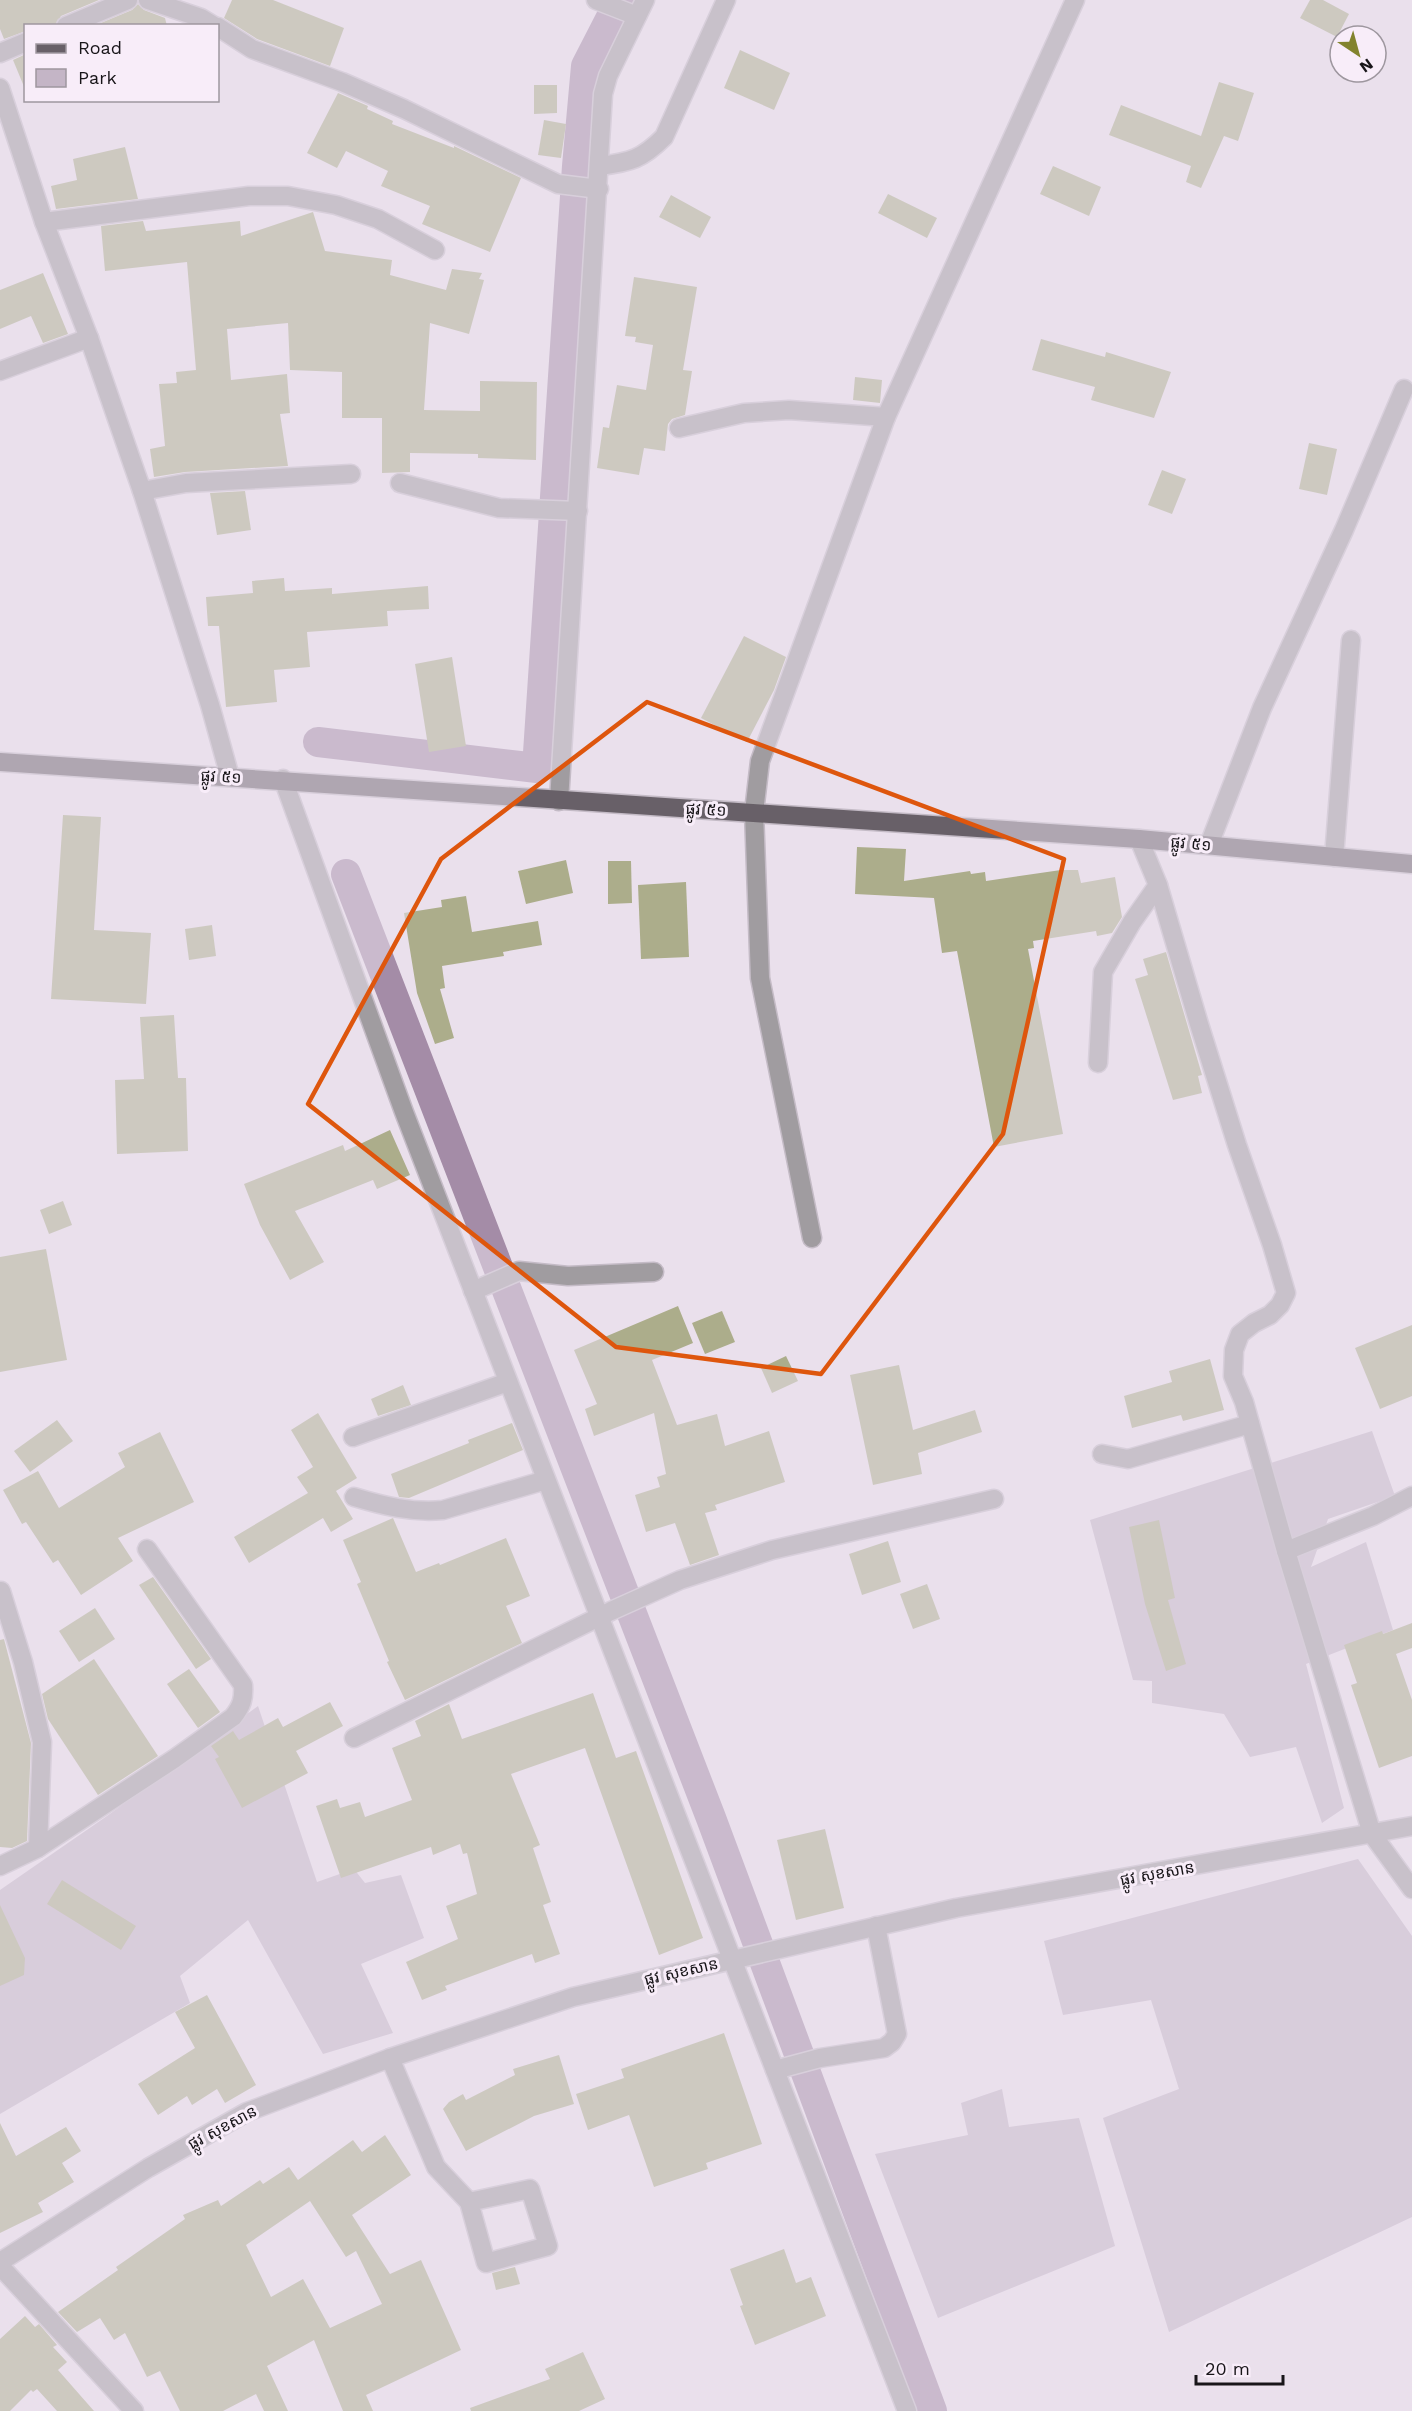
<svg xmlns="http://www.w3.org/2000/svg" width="1412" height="2411" font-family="'Work Sans','Noto Sans Khmer',sans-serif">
	<rect width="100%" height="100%" fill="#eae0ec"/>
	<g fill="#c4b5c6">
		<path d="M1372 1431 1395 1496 1328 1519 1311 1567 1366 1542 1393 1630 1306 1664 1344 1808 1322 1823 1296 1747 1250 1757 1224 1714 1152 1703V1681L1133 1680 1090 1520Z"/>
		<path d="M258 1706 317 1882 354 1869 365 1883 401 1875 424 1938 361 1964 393 2033 323 2054 248 1920 180 1976 190 2003 0 2114V1890L107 1816Z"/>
		<path d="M1358 1859 1412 1936V2217L1169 2332 1103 2118 1179 2089 1151 2000 1063 2015 1044 1941Z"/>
		<path d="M1002 2089 1009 2127 1079 2118 1115 2246 938 2318 875 2154 968 2135 961 2103Z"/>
	</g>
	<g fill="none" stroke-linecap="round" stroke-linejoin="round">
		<g stroke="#a48ca7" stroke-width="30">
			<path d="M318 742 537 768 577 166 586 66 620 0"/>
			<path d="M346 874 711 1818 932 2411"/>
		</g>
	</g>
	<g fill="#acad8b" fill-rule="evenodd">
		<path d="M0 0H99L61 16 55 26H26V31L4 39 0 29Z"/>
		<path d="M232 0H273L344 28 330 66 257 39 224 18Z"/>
		<path d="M1310 0H1323L1349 14 1337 37 1300 18Z"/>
		<path d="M138 4 144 10 165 18 167 26 96 25 132 10Z"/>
		<path d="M740 50 790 73 774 110 724 88Z"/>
		<path d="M26 54V89H25L13 60Z"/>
		<path d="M1219 82 1254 93 1238 141 1224 136 1201 188 1186 182 1191 166 1109 135 1121 105 1201 136Z"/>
		<path d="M534 85H557V113L534 114Z"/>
		<path d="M338 93 368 106 367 109 393 121 392 124 454 148V146L521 178 490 252 422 224 430 206 381 186 388 171 346 151 337 168 307 153Z"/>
		<path d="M544 120 566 124 561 158 538 155Z"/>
		<path d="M125 147 138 199 56 209 51 186 77 180 73 159Z"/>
		<path d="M1053 166 1101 187 1089 216 1040 194Z"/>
		<path d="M888 194 937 218 927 238 878 213Z"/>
		<path d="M671 195 711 217 700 238 659 217Z"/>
		<path d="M313 212 325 251 392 260 390 275 446 290 452 269 482 273 479 279 484 280 469 334 430 323 424 410 480 411V381L537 382 536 460 478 458V454L410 453V472L382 473V418H342V372L290 370 288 323 227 329 231 380 287 374 290 413 280 414 288 466 185 472 154 477 150 449 165 446 159 384 177 383 176 372 196 370 187 262 105 271 101 226 143 221 146 231 240 221 241 236Z"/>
		<path d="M43 273 68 334 43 343 31 316 0 329V290Z"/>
		<path d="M634 277 697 287 683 370 692 371 685 415 672 419 668 424 665 451 644 448 639 475 597 468 603 427 609 428 617 385 646 390 653 345 635 342 636 337 625 336Z"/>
		<path d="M1041 339 1105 357 1106 352 1171 372 1154 418 1091 400 1095 387 1032 370Z"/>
		<path d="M855 377 882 380 880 403 853 400Z"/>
		<path d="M1309 443 1337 449 1327 495 1299 489Z"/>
		<path d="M1162 470 1186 479 1172 514 1148 505Z"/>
		<path d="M245 491 251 530 217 535 210 493Z"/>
		<path d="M284 578 285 591 332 588V594L428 586 429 609 387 611 388 626 307 632 310 667 274 670 277 702 226 707 219 626H208L206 597 253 593 252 581Z"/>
		<path d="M744 636 786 657 774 690 747 742 701 718Z"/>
		<path d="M452 657 466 746 429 752 415 664Z"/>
		<path d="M63 815 101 817 94 930 151 933 146 1004 51 999Z"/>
		<path d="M857 847 906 849 904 881 970 871 971 874 985 872 986 881 1061 870H1078L1081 883 1115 877 1122 917 1112 933 1097 936 1096 931 1033 941 1034 948 1028 949 1063 1134 994 1147 957 951 942 953 934 898 855 894Z"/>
		<path d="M566 860 573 893 526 904 518 871Z"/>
		<path d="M608 861H631L632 903 608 904Z"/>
		<path d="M686 882 689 957 641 959 638 885Z"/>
		<path d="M466 896 472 932 538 921 542 945 503 952 504 956 442 966 445 988 440 989 454 1038 435 1044 417 993 404 913 442 907 441 900Z"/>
		<path d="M212 925 216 956 189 960 185 929Z"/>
		<path d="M1166 952 1202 1075 1198 1076 1202 1093 1173 1100 1135 979 1148 975 1143 959Z"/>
		<path d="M174 1015 178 1078H186L188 1151 117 1154 115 1080 144 1079 140 1017Z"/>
		<path d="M390 1130 410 1175 377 1189 373 1180 295 1211 324 1262 290 1280 260 1225 244 1184 343 1145 345 1151Z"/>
		<path d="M63 1201 72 1225 49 1234 40 1210Z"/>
		<path d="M46 1249 67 1360 0 1372V1257Z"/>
		<path d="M678 1306 693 1343 652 1360 677 1425 717 1414 725 1446 769 1431 785 1482 715 1505 717 1510 705 1513 719 1555 690 1565 675 1523 646 1532 635 1495 660 1487 657 1477 666 1474 654 1413 594 1436 585 1409 597 1404 574 1350Z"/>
		<path d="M722 1311 735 1342 705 1354 692 1323Z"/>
		<path d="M1412 1325V1396L1380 1409 1355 1348Z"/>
		<path d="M786 1356 798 1381 772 1393 761 1368Z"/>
		<path d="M1210 1359 1224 1410 1183 1421 1181 1415 1132 1428 1124 1396 1172 1382 1169 1371Z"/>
		<path d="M899 1365 913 1430 975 1410 982 1432 918 1453 922 1474 873 1485 850 1375Z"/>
		<path d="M403 1385 411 1405 378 1416 371 1399Z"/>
		<path d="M318 1413 357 1478 336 1491 353 1519 331 1532 323 1518 249 1563 234 1537 308 1493 297 1477 313 1467 291 1430Z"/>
		<path d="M57 1420 73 1441 30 1472 14 1451Z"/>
		<path d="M512 1423 523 1450 409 1498 399 1497 391 1474 469 1443 468 1440Z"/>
		<path d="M160 1432 194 1502 118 1538 133 1561 81 1595 58 1560 53 1563 26 1522 22 1524 3 1490 38 1471 59 1508 125 1467 118 1453Z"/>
		<path d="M393 1518 416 1572 439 1563 440 1565 506 1538 530 1596 506 1606 522 1643 405 1700 387 1662 389 1661 357 1584 361 1582 343 1540Z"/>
		<path d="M1159 1520 1175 1598 1168 1600 1186 1664 1166 1671 1145 1604 1129 1527Z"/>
		<path d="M888 1541 901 1582 862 1595 849 1554Z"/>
		<path d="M153 1577 211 1659 196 1669 139 1585Z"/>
		<path d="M927 1584 940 1619 913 1629 900 1594Z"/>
		<path d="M95 1608 115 1639 79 1662 59 1631Z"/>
		<path d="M1412 1623V1648L1396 1654 1412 1700V1756L1379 1768 1351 1685 1357 1683 1344 1645 1382 1631 1383 1634Z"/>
		<path d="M4 1639 31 1743 27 1841 12 1848 0 1847V1640Z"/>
		<path d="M94 1659 158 1756 98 1795 48 1719 42 1694Z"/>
		<path d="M189 1669 220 1712 198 1728 167 1684Z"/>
		<path d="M593 1693 616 1758 636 1751 703 1938 659 1955 585 1748 511 1774 540 1845 533 1848 551 1902 543 1905 560 1954 535 1963 532 1954 445 1986 447 1990 422 2000 406 1962 458 1939 446 1906 477 1894 467 1853 463 1854 460 1844 433 1855 431 1847 341 1878 316 1806 337 1799 340 1808 360 1802 365 1817 412 1800 392 1748 421 1736 415 1721 449 1704 462 1739Z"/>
		<path d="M330 1702 343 1726 296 1751 308 1773 242 1808 215 1759 219 1757 211 1746 233 1731 239 1740 278 1718 283 1727Z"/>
		<path d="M825 1829 844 1908 796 1920 777 1840Z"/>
		<path d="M62 1880 136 1926 121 1950 47 1904Z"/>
		<path d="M0 1905 25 1958 24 1975 0 1986Z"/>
		<path d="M207 1995 256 2085 225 2103 217 2089 192 2105 187 2096 158 2115 138 2084 195 2048 175 2012Z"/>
		<path d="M724 2033 762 2144 706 2163 708 2169 654 2187 629 2115 588 2130 576 2094 624 2078 621 2069Z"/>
		<path d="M559 2055 574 2104 534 2116 466 2151 443 2109 449 2102 463 2094 466 2100 515 2075 513 2069Z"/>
		<path d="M0 2123 16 2156 66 2127 81 2151 62 2163 74 2182 38 2203 43 2212 0 2233Z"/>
		<path d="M385 2135 411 2175 352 2215 390 2274 421 2260 461 2350 366 2395 373 2411H343L314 2340 267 2366 288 2411H264L256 2394 223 2411H180L160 2371 147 2377 125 2333 114 2340 100 2318 77 2332 58 2312 118 2270 116 2267 185 2219 183 2215 218 2200 221 2206 260 2180 263 2184 289 2167 298 2180 353 2140 362 2152ZM310 2201 346 2257 356 2251 382 2304 330 2328 303 2279 271 2297 246 2245Z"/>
		<path d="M784 2249 796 2283 811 2277 826 2316 755 2345 740 2306 743 2305 730 2269Z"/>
		<path d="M515 2267 520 2284 496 2290 492 2273Z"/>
		<path d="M25 2316 35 2327 39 2324 57 2345 53 2347 67 2362 58 2370 94 2411H57L37 2389 33 2392 31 2390 10 2411H0V2339Z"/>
		<path d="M583 2352 605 2399 579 2411H471L470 2408 550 2379 545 2369Z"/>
	</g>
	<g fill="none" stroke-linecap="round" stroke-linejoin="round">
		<g stroke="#c4bbc6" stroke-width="21">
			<g id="minor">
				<path d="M148 0 201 18 214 26"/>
				<path d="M596 0 637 16"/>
				<path d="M66 26 128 0"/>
				<path d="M218 27 252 49 342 82 404 109 558 184 599 189"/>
				<path d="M0 53 26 42"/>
				<path d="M0 88 44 222 89 338 142 491 210 705 230 777"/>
				<path d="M600 166C631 162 642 159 664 137L726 0"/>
				<path d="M44 222 249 196H288L336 205 378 219 435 250"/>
				<path d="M0 371 89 338"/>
				<path d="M679 428 744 413 789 410 886 417"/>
				<path d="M400 483 499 508 578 511"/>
				<path d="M142 491 186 483 351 474"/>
				<path d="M283 779 404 1112 907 2411"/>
				<path d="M559 801 603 94 608 76 645 0"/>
				<path d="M1139 839 1158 885 1199 1024 1237 1145 1272 1245 1286 1293 1280 1305 1270 1315 1254 1323 1240 1334 1234 1350 1233 1376 1244 1402 1286 1551 1372 1834 1412 1889"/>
				<path d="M1209 845 1262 708 1344 530 1404 389"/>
				<path d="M1334 857 1351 640"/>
				<path d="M1098 1063 1103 972 1132 922 1158 885"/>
				<path d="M812 1238 760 978 754 812 760 761 886 417 1075 0"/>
				<path d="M473 1291 519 1271 568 1276 654 1272"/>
				<path d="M353 1437 508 1382"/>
				<path d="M1102 1454 1128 1459 1250 1424"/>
				<path d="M354 1497C384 1506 412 1513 443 1510L546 1480"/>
				<path d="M1286 1551 1373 1516 1412 1496"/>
				<path d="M1 1591 23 1662 42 1742 38 1848"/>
				<path d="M354 1738 611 1611 680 1580 772 1550 994 1499"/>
				<path d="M0 1866 38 1848 174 1759 233 1717C242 1706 244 1698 243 1685L147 1549"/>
				<path d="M390 2058 436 2167 469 2202 486 2263 548 2246 530 2189 469 2202"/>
				<path d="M775 2070 820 2058 884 2048 892 2042 897 2034 876 1926"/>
				<path d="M0 2262 148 2168 247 2112 390 2058 573 1997 956 1908 1412 1826"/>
				<path d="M0 2266 134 2411"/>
			</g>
		</g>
		<g stroke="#c4bbc6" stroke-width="21">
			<path id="major" d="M0 762 1139 839 1412 864"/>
		</g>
		<use href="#minor" stroke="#a09ca0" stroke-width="18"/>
		<use href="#major" stroke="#686068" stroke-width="18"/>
	</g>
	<path d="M0 0H1412V2411H0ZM647 702 1064 859 1003 1134 821 1374 616 1347 308 1104 441 859Z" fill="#eae0ec" fill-opacity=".55" fill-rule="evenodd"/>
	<path fill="none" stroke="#de560d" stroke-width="4.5" stroke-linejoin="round" d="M647 702 1064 859 1003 1134 821 1374 616 1347 308 1104 441 859Z"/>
	<g text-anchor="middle" stroke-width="6" stroke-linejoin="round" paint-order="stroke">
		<g font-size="16" fill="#181519" stroke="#f8edf9">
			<text transform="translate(221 776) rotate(3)" y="6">ផ្លូវ ៥១</text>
			<text transform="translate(706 809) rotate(3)" y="6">ផ្លូវ ៥១</text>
			<text transform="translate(1191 843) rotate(5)" y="6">ផ្លូវ ៥១</text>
			<text transform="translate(1157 1873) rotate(-10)" y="6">ផ្លូវ សុខសាន</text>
			<text transform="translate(681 1971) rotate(-13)" y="6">ផ្លូវ សុខសាន</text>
			<text transform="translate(222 2127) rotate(-28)" y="6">ផ្លូវ សុខសាន</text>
		</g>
	</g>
	<rect x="24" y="24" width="195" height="78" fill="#f8edf9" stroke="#9e979f" stroke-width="1.5"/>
	<rect x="36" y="44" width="30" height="9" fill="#686068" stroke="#9e979f" stroke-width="1.5"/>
	<text x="78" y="54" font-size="18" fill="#181519">Road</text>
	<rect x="36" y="69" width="30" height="18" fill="#c4b5c6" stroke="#9e979f" stroke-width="1.5"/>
	<text x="78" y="84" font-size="18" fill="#181519">Park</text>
	<g transform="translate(1358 54) rotate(144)"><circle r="28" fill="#f8edf9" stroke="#9e979f" stroke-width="1.5"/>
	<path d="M0-4.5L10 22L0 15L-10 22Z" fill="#82832d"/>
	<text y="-9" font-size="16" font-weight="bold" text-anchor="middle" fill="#181519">N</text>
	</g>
	<path d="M1196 2375v9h87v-9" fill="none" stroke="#181519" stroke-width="3"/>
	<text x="1205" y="2375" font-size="18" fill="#181519" stroke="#f8edf9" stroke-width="4.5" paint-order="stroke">20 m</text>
</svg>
